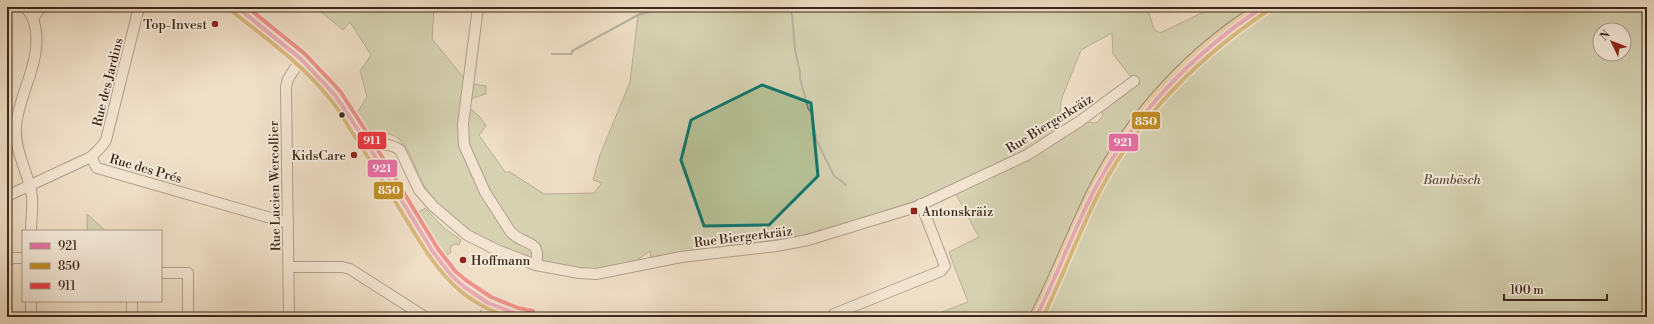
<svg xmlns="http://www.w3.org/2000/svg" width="1654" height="324" font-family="'Libre Bodoni',serif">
	<rect width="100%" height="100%" fill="#efdfc7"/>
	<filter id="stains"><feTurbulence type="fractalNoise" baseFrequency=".005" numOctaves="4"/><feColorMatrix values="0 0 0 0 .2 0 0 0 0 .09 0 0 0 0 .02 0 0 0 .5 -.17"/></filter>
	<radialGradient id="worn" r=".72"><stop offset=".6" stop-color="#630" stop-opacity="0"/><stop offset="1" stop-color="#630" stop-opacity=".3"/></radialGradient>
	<g fill="#b7c297" stroke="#7a7558" fill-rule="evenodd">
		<path d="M315 7H434L432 39 468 83 486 86V94L470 99 467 106 480 117 486 126 479 135 505 172H510L544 194 594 193 602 183 593 180 600 155 630 82 638 15 646 7H1147L1154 29 1160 33 1214 7H1250L1252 20 1276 7H1647V317H929L968 302 949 252 979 237 952 187 912 202 859 219 797 237 651 257 650 251C644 255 638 260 632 263 608 273 571 267 546 264L538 255 532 259C513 251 488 244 470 232 453 221 436 204 425 187 415 172 412 151 399 139 385 127 368 141 357 113L367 97 360 71 371 55 350 22 343 30ZM1600 30H1624V54H1600ZM1112 33 1113 54 1134 81 1102 110 1103 115 1098 122 1094 123 1080 121 1059 130 1061 100 1081 50Z"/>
		<path d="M425 208 444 228 461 240 459 245 456 244 451 246 450 249 451 252 444 257 417 213Z"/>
		<path d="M87 214 106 231H87Z"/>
		<path d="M87 314 129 315V317H87Z"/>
	</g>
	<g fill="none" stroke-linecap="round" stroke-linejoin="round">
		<g stroke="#748174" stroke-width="2">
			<path d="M789 7 792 15 795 50 800 72V79L808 108 812 114V119L817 141 834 176 840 180 846 185"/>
			<path d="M552 54H572V51L638 15 654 11 656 7"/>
		</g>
		<g stroke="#695644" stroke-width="12">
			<g id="minor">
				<path d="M25 7C28 11 32 15 33 19 46 56 19 91 16 126 14 152 29 173 32 197 33 208 31 220 31 231"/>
				<path d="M478 7 463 124 464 145 485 192 510 231C523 247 542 237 536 265"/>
				<path d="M33 18 41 7"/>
				<path d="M368 145C380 144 390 143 400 150L419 190 433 206 467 235 497 250 536 265 579 273 596 274 681 257 776 246 808 240 916 207 1027 155 1080 121 1134 81"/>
				<path d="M91 157 97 168 288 223"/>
				<path d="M7 196 91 157 102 146 106 140 139 7"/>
				<path d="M7 261 13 258H23"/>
				<path d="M289 267H342L350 269 425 317"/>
				<path d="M161 273H188V317"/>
				<path d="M834 314 941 271 945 266 921 204"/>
				<path d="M31 317V301"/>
				<path d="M132 317V301"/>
				<path d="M289 317 286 87 288 79 301 59"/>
				<path d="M483 317 492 305"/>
			</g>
		</g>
		<g stroke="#3c2819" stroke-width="14">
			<g id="major">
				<path d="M237 7 301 59 335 95 368 145 433 252C455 287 491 310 532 317"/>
				<path d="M1036 317C1058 274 1075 228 1097 185 1135 112 1194 50 1263 7"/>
			</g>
		</g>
		<use href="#minor" stroke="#f5eadb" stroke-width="10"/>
		<use href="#major" stroke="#e8c084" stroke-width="12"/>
		<g stroke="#f5eadb" stroke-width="7">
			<g id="bus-1">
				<path d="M237 7 301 59 335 95 368 145 433 252 452 276 463 286 488 303 517 314 532 317"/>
				<path d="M1036 317C1058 274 1074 228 1097 185 1137 111 1194 53 1263 7"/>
			</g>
		</g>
		<g stroke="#f5eadb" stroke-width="7">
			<g id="bus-2">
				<path d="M233 12C267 39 303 65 330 99 338 108 344 119 350 129 369 158 387 187 404 216 433 263 453 299 508 317"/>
				<path d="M1043 317C1064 274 1080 229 1102 187 1141 115 1198 58 1266 12"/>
			</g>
		</g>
		<g stroke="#f5eadb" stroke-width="7">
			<path id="bus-3" d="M247 7 305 54 340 91 373 142 438 249 456 272 467 281 491 297 518 308 533 311"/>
		</g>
		<use href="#bus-1" stroke="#e86fa5" stroke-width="4"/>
		<use href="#bus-2" stroke="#c08d26" stroke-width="4"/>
		<use href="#bus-3" stroke="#ef3744" stroke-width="4"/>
	</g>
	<path d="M0 0H1654V324H0ZM762 85 811 103 818 176 769 225 704 226 681 160 691 120Z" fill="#efdfc7" fill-opacity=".55" fill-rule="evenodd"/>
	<path fill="none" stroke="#0f766e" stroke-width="3" stroke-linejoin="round" d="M762 85 811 103 818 176 769 225 704 226 681 160 691 120Z"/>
	<g fill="#8f2418" stroke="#f5eadb" stroke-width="1.5">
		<circle cx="215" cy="24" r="4"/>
		<circle cx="354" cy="155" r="4"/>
		<rect x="910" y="207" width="8" height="8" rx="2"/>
		<circle cx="463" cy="260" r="4"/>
	</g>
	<circle fill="#3c2819" stroke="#f5eadb" stroke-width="1.5" cx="342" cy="115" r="3.5"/>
	<g text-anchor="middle" stroke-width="4" stroke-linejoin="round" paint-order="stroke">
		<g font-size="13" fill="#3c2819" stroke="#f5eadb" text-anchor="end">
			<text x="207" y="29">Top-Invest</text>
			<text x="346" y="160">KidsCare</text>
			<text x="922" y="216" text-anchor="start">Antonskräiz</text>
			<text x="471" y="265" text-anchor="start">Hoffmann</text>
		</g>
		<g font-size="13" fill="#3c2819" stroke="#f5eadb">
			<text transform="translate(107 82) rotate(-76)" y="5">Rue des Jardins</text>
			<text transform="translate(1049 123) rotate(-32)" y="5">Rue Biergerkräiz</text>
			<text transform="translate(146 168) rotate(16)" y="5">Rue des Prés</text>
			<text transform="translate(274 186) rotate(-91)" y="5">Rue Lucien Wercollier</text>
			<text transform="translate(743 236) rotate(-7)" y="5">Rue Biergerkräiz</text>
		</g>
		<g font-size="13" font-style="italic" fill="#5b4e38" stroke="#f5eadb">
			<text x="1452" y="184">Bambësch</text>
		</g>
	</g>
	<g stroke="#f5eadb" stroke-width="1.5">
		<rect x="1131" y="111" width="30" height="19" rx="4" fill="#c08d26"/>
		<rect x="357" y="131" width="30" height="19" rx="4" fill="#ef3744"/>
		<rect x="1108" y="133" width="31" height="19" rx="4" fill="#e86fa5"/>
		<rect x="367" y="159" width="31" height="19" rx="4" fill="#e86fa5"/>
		<rect x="373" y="181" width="31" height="19" rx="4" fill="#c08d26"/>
	</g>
	<g font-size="11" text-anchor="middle" font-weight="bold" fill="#fff">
		<text x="1146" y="125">850</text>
		<text x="372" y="144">911</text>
		<text x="1123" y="146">921</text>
		<text x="382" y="172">921</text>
		<text x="389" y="194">850</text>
	</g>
	<rect width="1654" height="324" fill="none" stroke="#efdfc7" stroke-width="24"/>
	<rect x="8" y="8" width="1638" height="308" fill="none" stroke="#3c2819" stroke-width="2"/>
	<rect x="12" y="12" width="1630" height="300" fill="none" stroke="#3c2819"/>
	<rect x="22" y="230" width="140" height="72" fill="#f5eadb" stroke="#ab9c8d"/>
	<rect x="30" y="243" width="20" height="6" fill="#e86fa5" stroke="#ab9c8d"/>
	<text x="58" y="250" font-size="12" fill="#3c2819">921</text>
	<rect x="30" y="263" width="20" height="6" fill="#c08d26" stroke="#ab9c8d"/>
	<text x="58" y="270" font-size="12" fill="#3c2819">850</text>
	<rect x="30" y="283" width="20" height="6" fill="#ef3744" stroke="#ab9c8d"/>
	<text x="58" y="290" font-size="12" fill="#3c2819">911</text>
	<g transform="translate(1612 42) rotate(313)"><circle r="19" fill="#f5eadb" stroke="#ab9c8d"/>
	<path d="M0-3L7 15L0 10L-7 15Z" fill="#8f2418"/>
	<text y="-6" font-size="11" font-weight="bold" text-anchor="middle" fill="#3c2819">N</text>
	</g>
	<path d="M1504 294v6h103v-6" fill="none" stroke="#3c2819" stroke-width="2"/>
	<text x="1510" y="294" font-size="12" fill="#3c2819" stroke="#f5eadb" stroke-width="3" paint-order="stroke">100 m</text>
	<rect width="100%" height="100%" filter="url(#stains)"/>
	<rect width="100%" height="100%" fill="url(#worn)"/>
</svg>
